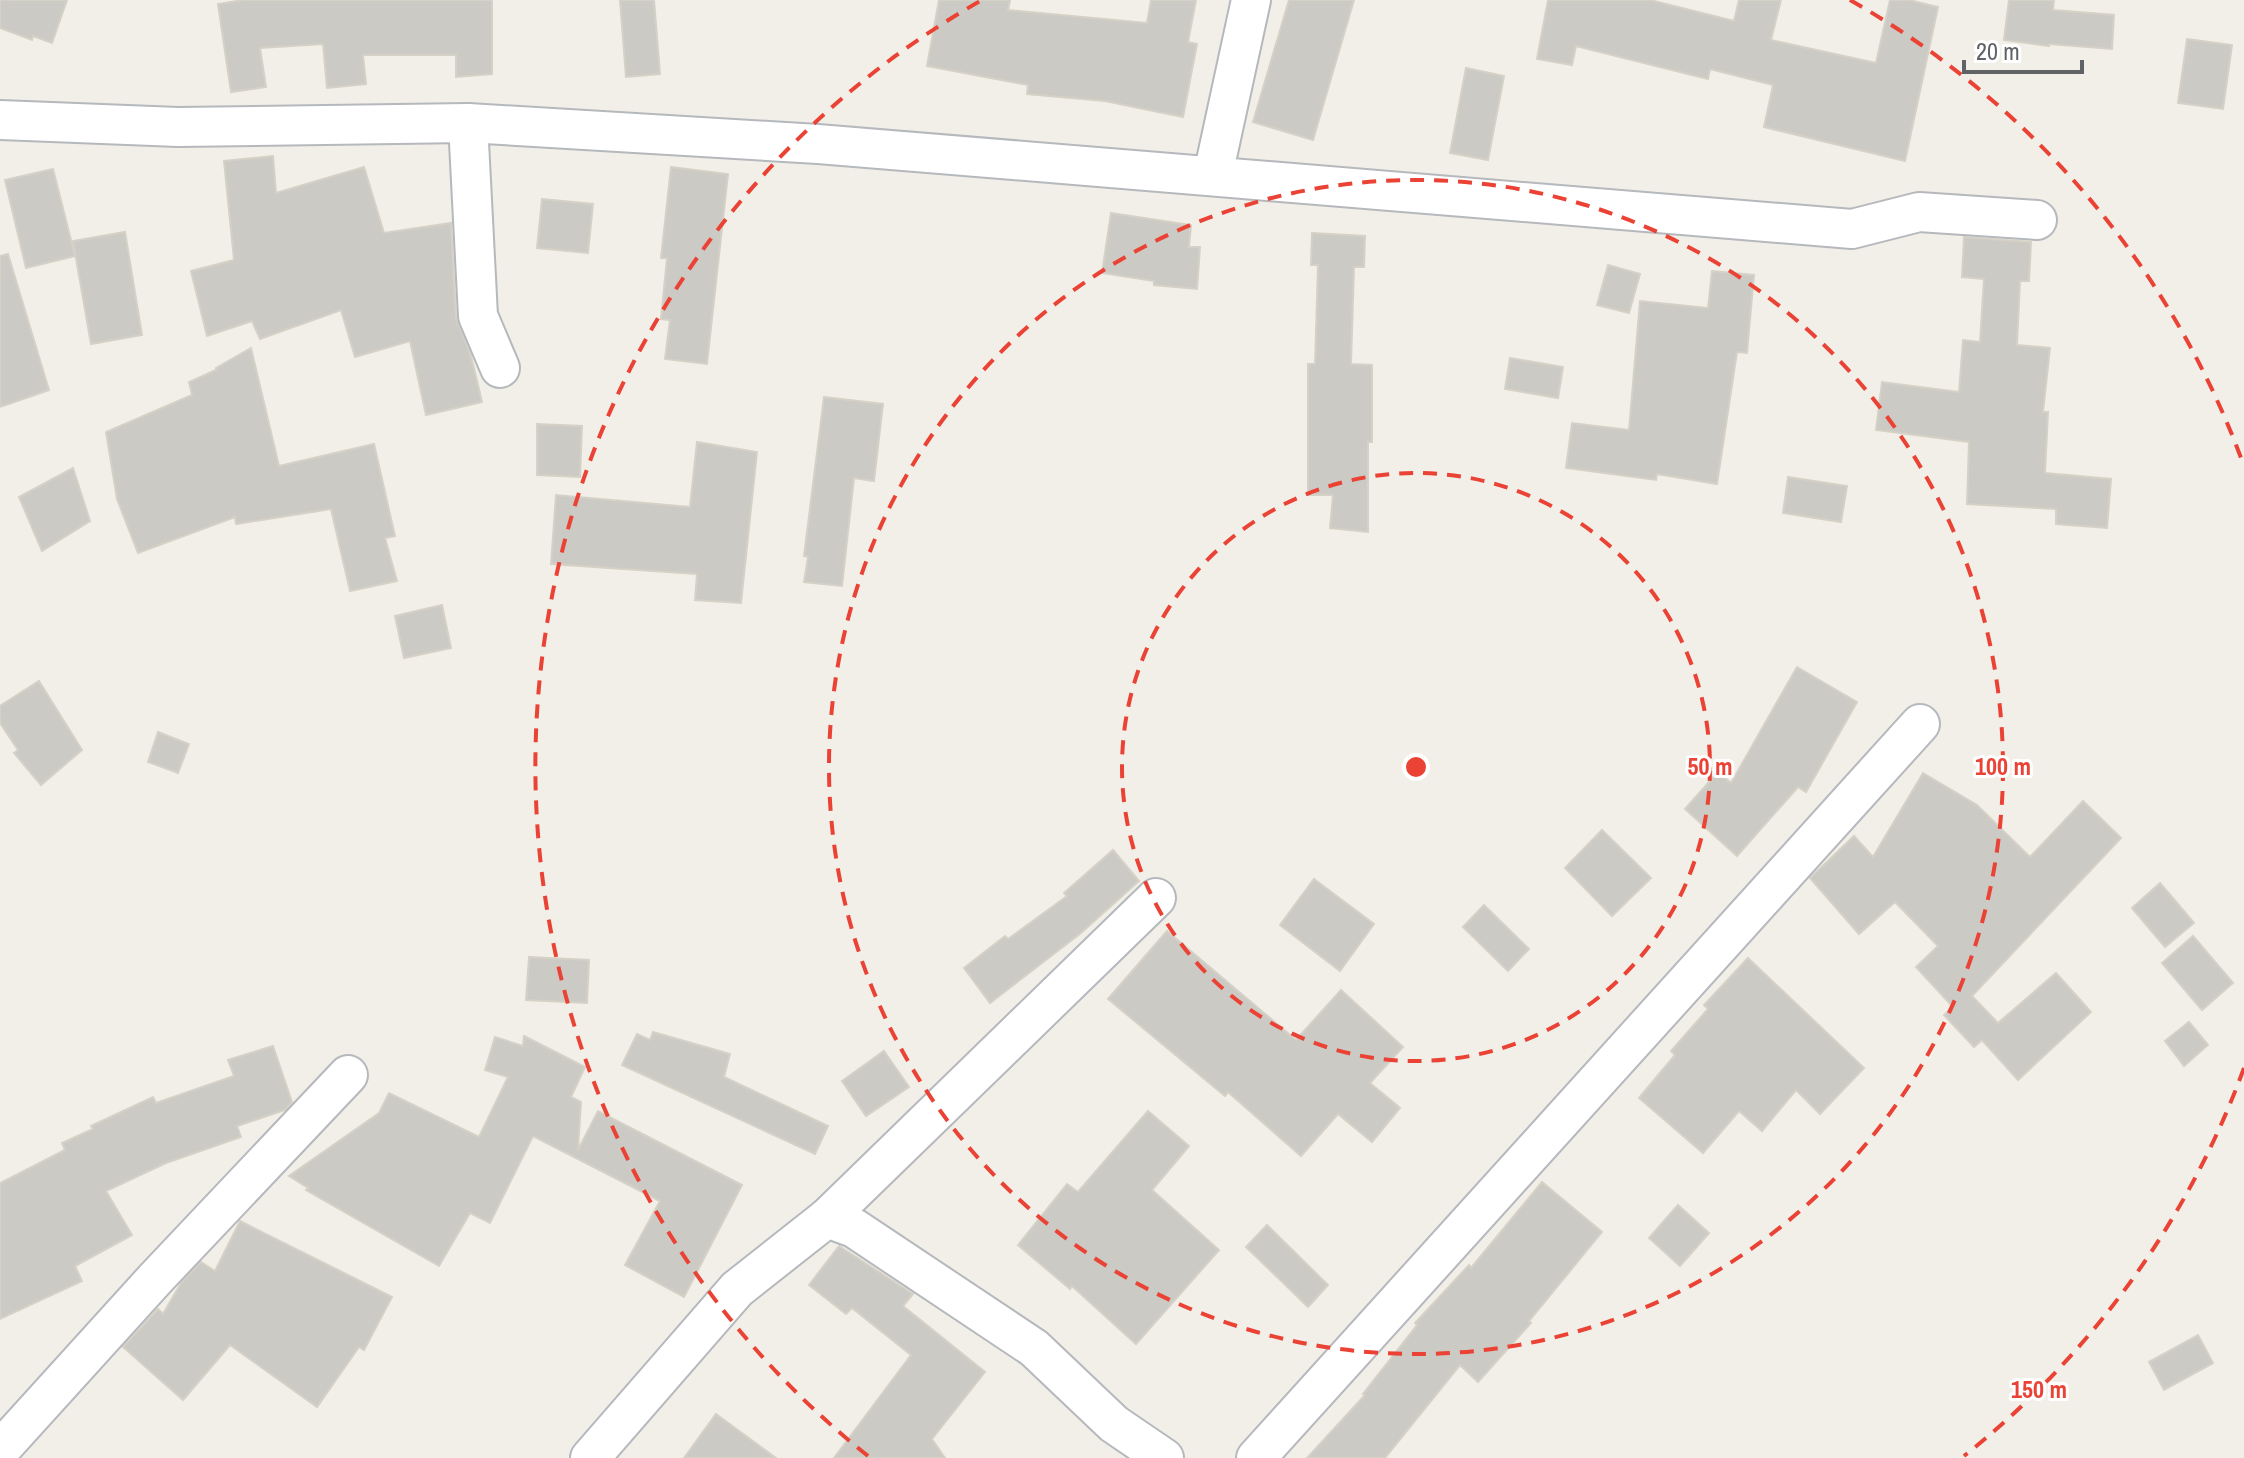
<svg xmlns="http://www.w3.org/2000/svg" width="2244" height="1458" font-family="'Archivo Narrow',sans-serif">
	<rect width="100%" height="100%" fill="#f1efe8"/>
	<g fill="#cccac5" stroke="#d6d1c6" stroke-width="2">
		<path d="M0 0H67L52 43 33 36 32 40 0 28Z"/>
		<path d="M243 0H492V74L456 77V55H363L366 84 327 88 323 44 260 48 266 87 231 92 218 4Z"/>
		<path d="M620 0H654L660 74 626 77Z"/>
		<path d="M939 0H1010L1008 10 1147 23 1151 0H1196L1188 42 1197 44 1183 117 1105 101 1027 94 1028 85 927 66Z"/>
		<path d="M1289 0H1354L1313 140 1253 122Z"/>
		<path d="M1548 0H1650L1734 21 1739 0H1781L1771 40 1876 63 1890 0H1909L1938 7 1905 161 1764 127 1773 85 1710 69 1708 79 1576 46 1572 65 1537 59Z"/>
		<path d="M2009 0H2054L2053 10 2114 15 2112 49 2049 44V46L2004 40Z"/>
		<path d="M2187 39 2232 45 2223 109 2178 103Z"/>
		<path d="M1466 68 1504 76 1488 160 1450 153Z"/>
		<path d="M273 156 276 193 364 167 384 233 451 223 456 318 471 356 482 402 426 415 410 341 355 357 341 310 260 339 252 321 207 336 191 271 234 260 224 161Z"/>
		<path d="M671 167 728 174 707 364 665 359 670 320 661 319 667 258H661Z"/>
		<path d="M53 169 75 256 26 268 5 180Z"/>
		<path d="M542 199 593 204 588 253 537 248Z"/>
		<path d="M1111 213 1191 225 1189 247H1200L1197 289 1154 285V281L1102 273Z"/>
		<path d="M125 232 142 335 91 344 73 241Z"/>
		<path d="M1312 233 1365 236 1364 267H1354L1351 364 1372 365V442H1368V532L1330 528 1333 495H1308V364H1315L1318 265H1311Z"/>
		<path d="M1964 237 2031 242 2029 281H2020L2017 345 2050 348 2043 412H2048L2045 473 2111 479 2107 528 2056 524V509L1967 504 1969 442 1876 430 1882 382 1959 392 1963 340 1980 342 1984 279 1962 277Z"/>
		<path d="M8 254 49 390 0 407V256Z"/>
		<path d="M1608 265 1640 274 1629 313 1597 305Z"/>
		<path d="M1712 271 1754 275 1747 353 1737 352 1717 484 1657 474 1656 480 1566 468 1572 423 1629 430 1640 301 1708 308Z"/>
		<path d="M251 348 279 466 374 444 395 536 385 538 397 581 350 591 331 509 236 524 235 517 138 553 117 499 106 432 192 395 189 382 216 370V368Z"/>
		<path d="M1510 358 1563 367 1558 398 1505 389Z"/>
		<path d="M824 397 883 404 874 481 854 478 842 586 804 582 808 557 804 556Z"/>
		<path d="M537 424 582 426 580 477 537 475Z"/>
		<path d="M697 442 757 452 741 603 695 600 697 574 551 564 556 495 690 507Z"/>
		<path d="M73 468 90 521 42 551 19 497Z"/>
		<path d="M1788 477 1847 486 1841 522 1783 513Z"/>
		<path d="M442 605 451 648 404 658 395 616Z"/>
		<path d="M1797 667 1857 702 1806 792 1798 787 1737 856 1685 809 1718 772 1731 783Z"/>
		<path d="M39 681 82 750 41 785 14 753 18 750 0 723V706Z"/>
		<path d="M158 732 189 744 178 773 148 762Z"/>
		<path d="M1923 773 1977 805 2030 857 2083 801 2121 838 1972 996 1998 1023 2056 973 2091 1012 2018 1080 1982 1040 1974 1047 1944 1015 1953 1007 1916 967 1938 946 1895 902 1859 934 1810 878 1854 836 1873 857Z"/>
		<path d="M1602 830 1651 878 1612 916 1565 868Z"/>
		<path d="M1113 850 1139 881 1081 933 990 1003 964 968 1005 936 1008 939 1067 896 1064 893Z"/>
		<path d="M1314 879 1374 924 1340 971 1280 925Z"/>
		<path d="M2160 883 2194 923 2165 947 2132 908Z"/>
		<path d="M1484 905 1529 949 1508 971 1463 927Z"/>
		<path d="M1167 931 1296 1040 1341 990 1403 1047 1370 1083 1400 1108 1372 1142 1338 1114 1301 1156 1228 1092 1225 1096 1108 999Z"/>
		<path d="M2193 936 2233 983 2202 1010 2162 963Z"/>
		<path d="M529 957 589 960 587 1003 526 1000Z"/>
		<path d="M1748 958 1864 1068 1820 1114 1796 1090 1762 1131 1739 1111 1703 1153 1639 1098 1675 1055 1671 1051 1708 1009 1704 1005Z"/>
		<path d="M2189 1022 2208 1045 2184 1066 2165 1041Z"/>
		<path d="M653 1032 730 1054 724 1077 828 1126 815 1154 622 1065 637 1034 650 1040Z"/>
		<path d="M524 1036 585 1067 571 1097 581 1102 578 1150 598 1111 742 1185 684 1297 625 1265 660 1201 533 1136 490 1223 470 1213 439 1266 306 1190 308 1188 289 1176 379 1113 389 1093 479 1137 508 1077 485 1070 495 1037 523 1046Z"/>
		<path d="M273 1046 292 1102 285 1110 237 1126 241 1137 166 1163 106 1191 132 1235 75 1266 82 1281 0 1319V1183L65 1150 62 1143 93 1129 91 1126 153 1097 156 1103 234 1076 228 1060Z"/>
		<path d="M884 1051 909 1087 866 1116 842 1081Z"/>
		<path d="M1148 1111 1189 1146 1152 1190 1219 1250 1136 1344 1072 1286 1070 1289 1018 1245 1067 1184 1078 1192Z"/>
		<path d="M1542 1182 1602 1232 1529 1321 1531 1323 1478 1382 1460 1365 1385 1458H1307L1365 1395 1363 1394 1417 1325 1415 1323 1469 1265 1471 1268Z"/>
		<path d="M1678 1205 1709 1233 1680 1266 1649 1238Z"/>
		<path d="M240 1221 392 1297 364 1350 359 1347 317 1407 230 1345 183 1400 123 1347 158 1309 163 1314 181 1283 201 1262 215 1271Z"/>
		<path d="M1267 1225 1328 1285 1308 1307 1246 1247Z"/>
		<path d="M839 1246 913 1294 903 1306 985 1372 932 1439 945 1458H834L911 1355 852 1308 846 1314 809 1285Z"/>
		<path d="M2198 1335 2213 1363 2164 1390 2149 1362Z"/>
		<path d="M716 1414 776 1458H684Z"/>
	</g>
	<g fill="none" stroke-linecap="round" stroke-linejoin="round">
		<g stroke="#b5b8bc" stroke-width="42">
			<g id="minor">
				<path d="M0 120 178 127 468 123 818 144 1852 229 1919 212 2037 220"/>
				<path d="M468 123 478 316 500 368"/>
				<path d="M1213 175 1251 0"/>
				<path d="M827 1218 1156 898"/>
				<path d="M0 1450 156 1278 348 1075"/>
				<path d="M590 1458 737 1289 827 1218 854 1228 1034 1348 1114 1424 1164 1458"/>
				<path d="M1256 1458 1920 724"/>
			</g>
		</g>
		<use href="#minor" stroke="#fff" stroke-width="38"/>
	</g>
	<g fill="none" stroke="#ea4335" stroke-width="4" stroke-dasharray="14 10">
		<circle cx="1416" cy="767" r="294"/>
		<circle cx="1416" cy="767" r="587"/>
		<path d="M2244 1068A881 881 0 0 1 1964 1456M868 1456A881 881 0 0 1 982 0M1850 0A881 881 0 0 1 2244 466"/>
	</g>
	<circle cx="1416" cy="767" r="12" fill="#ea4335" stroke="#fff" stroke-width="4"/>
	<g font-size="24" text-anchor="middle" font-weight="bold" fill="#ea4335" stroke="#fff" stroke-width="6" stroke-linejoin="round" paint-order="stroke">
		<text x="1710" y="775">50 m</text>
		<text x="2003" y="775">100 m</text>
		<text x="2039" y="1398">150 m</text>
	</g>
	<path d="M1964 60v12h118v-12" fill="none" stroke="#5f6368" stroke-width="4"/>
	<text x="1976" y="60" font-size="24" fill="#5f6368" stroke="#ffffff" stroke-width="6" paint-order="stroke">20 m</text>
</svg>
